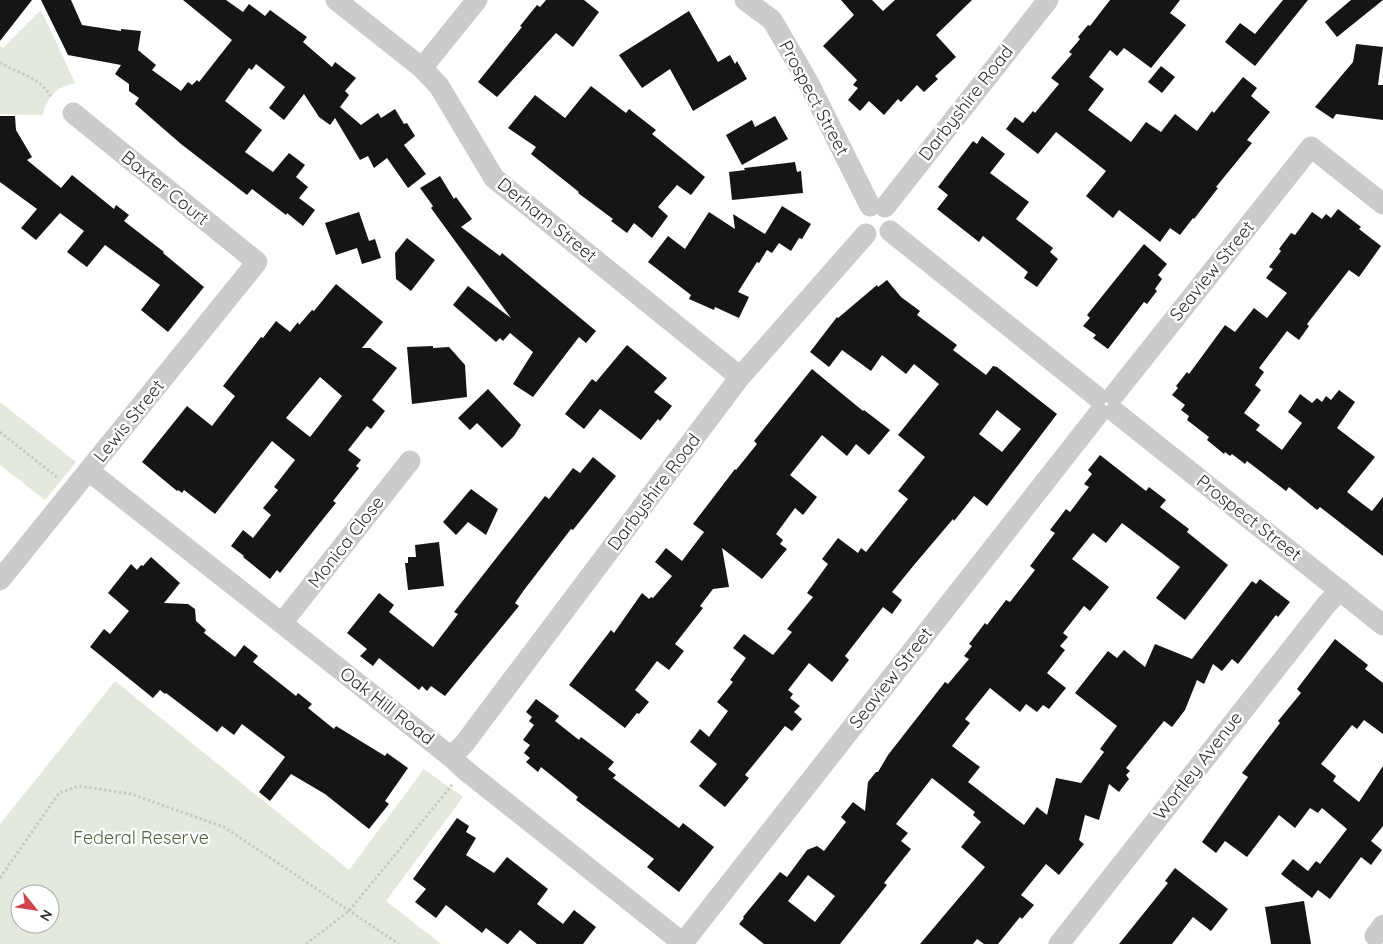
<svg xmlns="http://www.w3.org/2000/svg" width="1383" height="944" font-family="Quicksand,sans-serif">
	<rect width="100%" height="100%" fill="#fff"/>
	<g fill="#e4e9dd" fill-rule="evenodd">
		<path d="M41 10 75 83C56 87 47 97 43 115L0 114V46L3 48Z"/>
		<path d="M0 402 76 462 45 500 0 465Z"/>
		<path d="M115 681 349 870 424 769 463 797 386 901 441 944H0V824ZM20 894H50V924H20Z"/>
	</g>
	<g fill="#151515" fill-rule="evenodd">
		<path d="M0 0H32L0 41Z"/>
		<path d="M41 0H71L82 25 121 31V29L141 31 138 50 156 65 152 70 181 91 188 82 192 85 197 80 199 82 232 40 183 0H226L243 12 249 4 265 16 270 10 307 37 303 42 332 67 335 62 356 78 345 91 349 95 340 107 361 125 378 113 381 118 395 109 404 124 407 123 415 136 404 145 426 174 408 188 387 158 374 168 368 156 360 160 335 118 330 125 319 117 304 94 284 120 269 108 285 87 256 64 252 70 249 68 225 101 262 130 245 152 273 172 289 153 305 165 296 177 308 187 299 198 315 210 303 226 287 213 286 215 252 189 247 195 181 144 135 104 139 98 129 91V84L115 74 121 65 68 55Z"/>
		<path d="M546 0H584L599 12 573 47 556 33 497 97 478 82 522 27 520 26 537 5 540 7Z"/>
		<path d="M841 0H872L883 11 895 0H972L936 35 956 57 935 76 938 79 924 92 917 85 901 102 898 99 884 115 869 101 860 111 848 100 858 88 853 85 857 80 823 46 854 15Z"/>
		<path d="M1110 0H1180L1170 13 1186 25 1151 68 1124 48 1117 56 1110 50 1089 77 1104 89 1088 110 1131 142 1146 122 1161 132 1175 114 1197 131 1212 111 1214 113 1243 77 1257 88 1251 96 1270 112 1247 140 1252 143 1216 187 1218 188 1194 219 1193 218 1180 235 1170 228 1160 242 1119 210 1113 218 1086 196 1106 171 1056 132 1038 154 1006 129 1015 117 1023 123 1033 111 1035 113 1059 84 1051 78 1072 54 1069 52 1080 39 1078 37 1088 25 1090 26Z"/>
		<path d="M1283 0H1308L1255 66 1225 42 1240 23 1255 34Z"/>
		<path d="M1351 0H1383L1337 37 1325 22Z"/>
		<path d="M689 11 718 62 730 55 735 64 737 61 747 79 693 111 670 69 642 88 619 55Z"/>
		<path d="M1356 44 1383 47 1378 85H1383V120L1336 114 1333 119 1315 107 1353 62Z"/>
		<path d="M1161 66 1175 77 1162 93 1148 82Z"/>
		<path d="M591 86 626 113 629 109 656 130 652 134 705 177 691 195 677 185 658 207 668 216 652 238 634 223 627 233 611 221 613 219 578 193 579 192 531 154 536 147 508 128 535 95 565 118Z"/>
		<path d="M0 116H15L16 130 32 157 27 160 61 188 72 175 114 209 116 205 129 215 124 221 164 252 163 253 204 287 168 332 141 310 160 285 105 245 87 267 67 252 84 231 60 213 36 240 21 228 37 209 0 182Z"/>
		<path d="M775 116 788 139 742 165 726 135 752 120 755 127Z"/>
		<path d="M982 136 1005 154 990 173 1029 202 1016 219 1053 248 1050 252 1058 259 1037 287 1024 278 1028 272 983 236 979 242 937 209 948 195 938 187 973 141 977 144Z"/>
		<path d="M795 162 797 172 801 171 803 193 732 200 729 172 745 170 744 168Z"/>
		<path d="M440 176 454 199 456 197 472 219 461 227 500 256 502 253 596 331 586 343 579 337 533 397 513 384 533 352 510 333 503 341 500 338 496 342 453 305 468 286 511 318 431 208 433 206 420 188Z"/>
		<path d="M782 206 811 224 802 239 799 238 791 251 779 243 772 253 767 250 759 263 757 262 738 292 749 297 739 318 715 307 714 310 689 299 691 295 648 262 668 236 685 249 709 212 735 229 733 214 765 234Z"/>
		<path d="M1338 209 1361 227 1359 229 1381 246 1359 277 1349 270 1307 324 1309 326 1299 340 1287 331 1259 368 1264 372 1255 385 1261 390 1244 413 1260 425 1256 430 1282 450 1302 423 1288 412 1300 394 1312 403 1317 398 1322 402 1326 396 1331 400 1339 390 1355 402 1337 428 1375 457 1347 492 1372 511 1383 497V556L1320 507 1317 510 1289 487 1286 491 1247 461 1245 464 1232 454 1230 456 1225 452 1224 454 1207 440 1209 437 1187 420 1189 416 1181 410 1185 405 1172 395 1178 388 1176 386 1187 372 1189 374 1225 325 1235 332 1254 308 1267 318 1287 293 1266 278 1273 269 1269 267 1281 251 1279 249 1291 233 1295 235 1312 212 1322 219 1326 214 1331 218Z"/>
		<path d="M359 212 369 241 375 239 381 258 362 264 357 248 336 255 325 223Z"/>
		<path d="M407 238 435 260 411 291 396 279 395 253Z"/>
		<path d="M1144 244 1167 264 1158 275 1162 279 1155 289 1157 291 1147 304 1144 302 1108 349 1093 338 1096 335 1083 326 1090 318 1087 315Z"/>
		<path d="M887 280 901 297 920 311 917 315 957 345 953 350 986 375 993 366 997 367 1057 414 987 506 974 496 954 521 953 519 914 565 892 592 902 600 892 614 883 607 845 656 849 660 832 682 809 663 788 690 793 694 790 698 800 706 794 712 802 719 792 731 785 726 745 775 749 778 725 807 699 786 717 764 690 742 700 729 709 737 728 711 717 702 733 682 730 680 746 658 733 648 744 634 773 655 792 632 787 629 813 597 807 593 828 564 822 559 838 538 858 553 861 548 866 552 908 499 898 491 925 457 898 435 939 384 914 364 906 374 882 355 871 371 842 350 829 367 810 352 837 317 838 318 877 285 878 287ZM997 410 1021 429 1002 452 979 434Z"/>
		<path d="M336 284 383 322 362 348H370L397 368 372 400 385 411 371 429 367 426 348 450 361 460 356 466 359 468 333 501 336 503 323 519 280 573 277 570 270 579 243 557 244 556 231 546 243 530 253 538 271 515 263 508 278 490 274 487 295 460 272 441 215 514 184 490 182 493 178 490 177 491 142 462 187 406 212 426 235 396 223 386 261 337 263 338 276 321 290 332 298 322 299 325 312 310 314 311ZM320 377 342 396 310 437 286 418Z"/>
		<path d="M627 345 667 378 654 392 672 406 660 421 658 419 641 440 600 409 584 429 565 414 592 379 596 382Z"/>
		<path d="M433 346V348L449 347 465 365 467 397 412 404 407 347Z"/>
		<path d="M812 369 863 411 864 410 890 430 869 455 856 444 847 456 822 435 790 475 817 497 803 515 795 508 776 534 783 540 780 544 787 549 762 579 722 548 729 587 713 589 700 606 703 608 675 644 684 651 669 670 657 661 635 690 649 702 639 714 637 713 625 728 569 685 611 630 614 633 642 593 649 599 651 597 653 598 672 576 655 562 666 548 682 561 704 532 693 524 735 469 736 470 757 444 754 441Z"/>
		<path d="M488 389 521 425 514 436 502 448 477 423 470 430 458 418Z"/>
		<path d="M1100 455 1146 491 1149 487 1166 500 1160 507 1189 529 1187 532 1228 565 1185 620 1156 598 1180 567 1122 523 1106 543 1093 533 1072 559 1109 587 1090 611 1084 606 1063 633 1068 637 1060 646 1065 650 1047 673 1066 688 1049 709 1043 705 1037 712 1026 704 1020 712 990 688 965 719 970 723 952 746 980 767 968 782 1024 825 1037 807 1047 815 1056 778 1081 783 1104 752 1100 749 1117 726 1075 693 1108 651 1117 658 1124 650 1145 667 1155 644 1192 659 1252 581 1256 584 1260 579 1290 602 1278 617 1276 615 1238 664 1232 659 1222 671 1213 664 1204 684 1197 680 1185 710 1172 727 1164 721 1126 768 1130 771 1126 775 1129 779 1119 792 1109 784 1099 820 1085 815 1079 840 1084 844 1059 875 1046 864 1021 895 1034 905 1022 919 1020 917 998 944H984L977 939 973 944H920L985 867 961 847 981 822 973 815 975 812 932 778 896 824 908 833 901 841 911 849 884 883 887 885 840 944H764L739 924 744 918 743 917 780 872 787 877 807 850 817 846 824 851 846 822 841 817 853 802 865 811 868 782 876 772H878L888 755 945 682 948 684 969 659 964 656 972 646 969 644 985 623 987 625 1006 600 1010 602 1035 570 1030 566 1055 533 1050 530 1066 509 1070 512 1089 487 1084 484 1092 474 1088 470ZM808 875 835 896 815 922 788 901Z"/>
		<path d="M593 457 616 476 573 530 571 529 524 590 515 603 519 606 445 696 431 686 427 691 422 686 419 690 379 658 373 666 360 656 367 649 347 633 379 593 394 605 389 612 433 647 458 614 454 612 545 496 549 499 573 468 580 473Z"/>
		<path d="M471 489 498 509 486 535 468 522 456 535 443 522Z"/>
		<path d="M439 542 444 586 408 590 405 563H408V557H416L415 545Z"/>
		<path d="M151 557 180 583 164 603 188 604 195 609 196 621 206 630 204 633 235 657 244 645 258 656 253 662 296 696 298 693 312 704 308 708 334 729 336 726 385 756 387 753 408 768 385 801 389 804 369 829 325 794 291 774 270 801 259 792 285 757 242 724 234 735 222 726 217 732 166 693 165 694 160 690 153 698 90 647 104 629 110 634 129 611 108 593 131 564 137 570 141 565 143 566Z"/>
		<path d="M1335 639 1368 665 1365 669 1383 683V734L1364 720 1357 729 1352 725 1321 764 1336 776 1333 781 1359 802 1383 766V826L1371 841 1382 850 1371 865 1361 857 1330 899 1318 890 1312 898 1281 874 1293 859 1308 871 1316 861 1320 864 1347 829 1322 808 1318 813 1310 808 1295 828 1279 815 1247 857 1225 841 1216 853 1202 842 1248 777 1242 773 1280 723 1278 721 1301 693 1297 689Z"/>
		<path d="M536 699 559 716 555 721 579 740 581 737 614 762 608 769 616 775 613 778 679 828 683 823 714 847 679 892 647 867 654 859 576 800 578 797 541 767 538 772 526 762 530 758 524 753 530 745 523 740 534 725 529 721 532 717 526 712Z"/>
		<path d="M457 818 469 826 466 832 476 838 466 855 494 873 507 857 548 889 537 904 563 924 574 910 596 927 583 944H537L520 930 508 944H507L486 928 482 933 446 905 436 918 415 902 426 889 413 879Z"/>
		<path d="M1175 868 1228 909 1211 931 1193 917 1172 944H1119L1168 883 1165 881Z"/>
		<path d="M1304 901 1311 944H1271L1265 907Z"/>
	</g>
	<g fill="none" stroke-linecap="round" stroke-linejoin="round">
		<g stroke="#c8c8c8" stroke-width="3" stroke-dasharray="2.5 2.5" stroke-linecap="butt">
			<path d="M0 62C12 71 28 74 39 83 45 87 48 93 52 98"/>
			<path d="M0 432 58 478"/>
			<path d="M0 878 59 793 79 786 131 794 224 827 399 944"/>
			<path d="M306 944 349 911 452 785"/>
		</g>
		<g stroke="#cbcbcb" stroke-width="21">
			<path d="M336 0 422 68 439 86 494 178 740 377"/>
			<path d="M745 0 772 20 807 80 870 206"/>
			<path d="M422 68 477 0"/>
			<path d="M885 207 1048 0"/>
			<path d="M890 231 1097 397"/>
			<path d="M1114 395 1311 147 1383 204"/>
			<path d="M1115 412 1383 625"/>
			<path d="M89 471 451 757 465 770 684 944"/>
			<path d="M0 580 257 262 73 113"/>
			<path d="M282 623 410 461"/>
			<path d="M451 757 464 744 740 377 866 234"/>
			<path d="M1375 936 1383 925"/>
			<path d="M683 943 1099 413"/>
			<path d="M1059 944 1326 605 1340 590"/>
		</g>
	</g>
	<g text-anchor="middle" stroke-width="5" stroke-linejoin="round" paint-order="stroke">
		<g font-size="18" fill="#2e2e2e" stroke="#fff">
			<text transform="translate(814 98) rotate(62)" y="6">Prospect Street</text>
			<text transform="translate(966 103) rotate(-52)" y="6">Darbyshire Road</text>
			<text transform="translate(165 188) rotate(39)" y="6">Baxter Court</text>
			<text transform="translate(547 220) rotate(39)" y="6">Derham Street</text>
			<text transform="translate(1212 271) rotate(-51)" y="6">Seaview Street</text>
			<text transform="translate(129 421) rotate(-51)" y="6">Lewis Street</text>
			<text transform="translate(654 492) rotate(-53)" y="6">Darbyshire Road</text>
			<text transform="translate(1249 518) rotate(38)" y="6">Prospect Street</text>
			<text transform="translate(346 542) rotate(-52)" y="6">Monica Close</text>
			<text transform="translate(891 678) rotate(-52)" y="6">Seaview Street</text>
			<text transform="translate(387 706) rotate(38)" y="6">Oak Hill Road</text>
			<text transform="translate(1198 766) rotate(-52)" y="6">Wortley Avenue</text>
		</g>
		<g font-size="18" fill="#516440" stroke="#fff">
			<text x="141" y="844">Federal Reserve</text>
		</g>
	</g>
	<g transform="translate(35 909) rotate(120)"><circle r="24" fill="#ffffff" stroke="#ababab"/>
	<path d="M0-4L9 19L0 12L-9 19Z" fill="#d2424d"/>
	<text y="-8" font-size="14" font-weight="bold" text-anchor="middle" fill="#2e2e2e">N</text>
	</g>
</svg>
